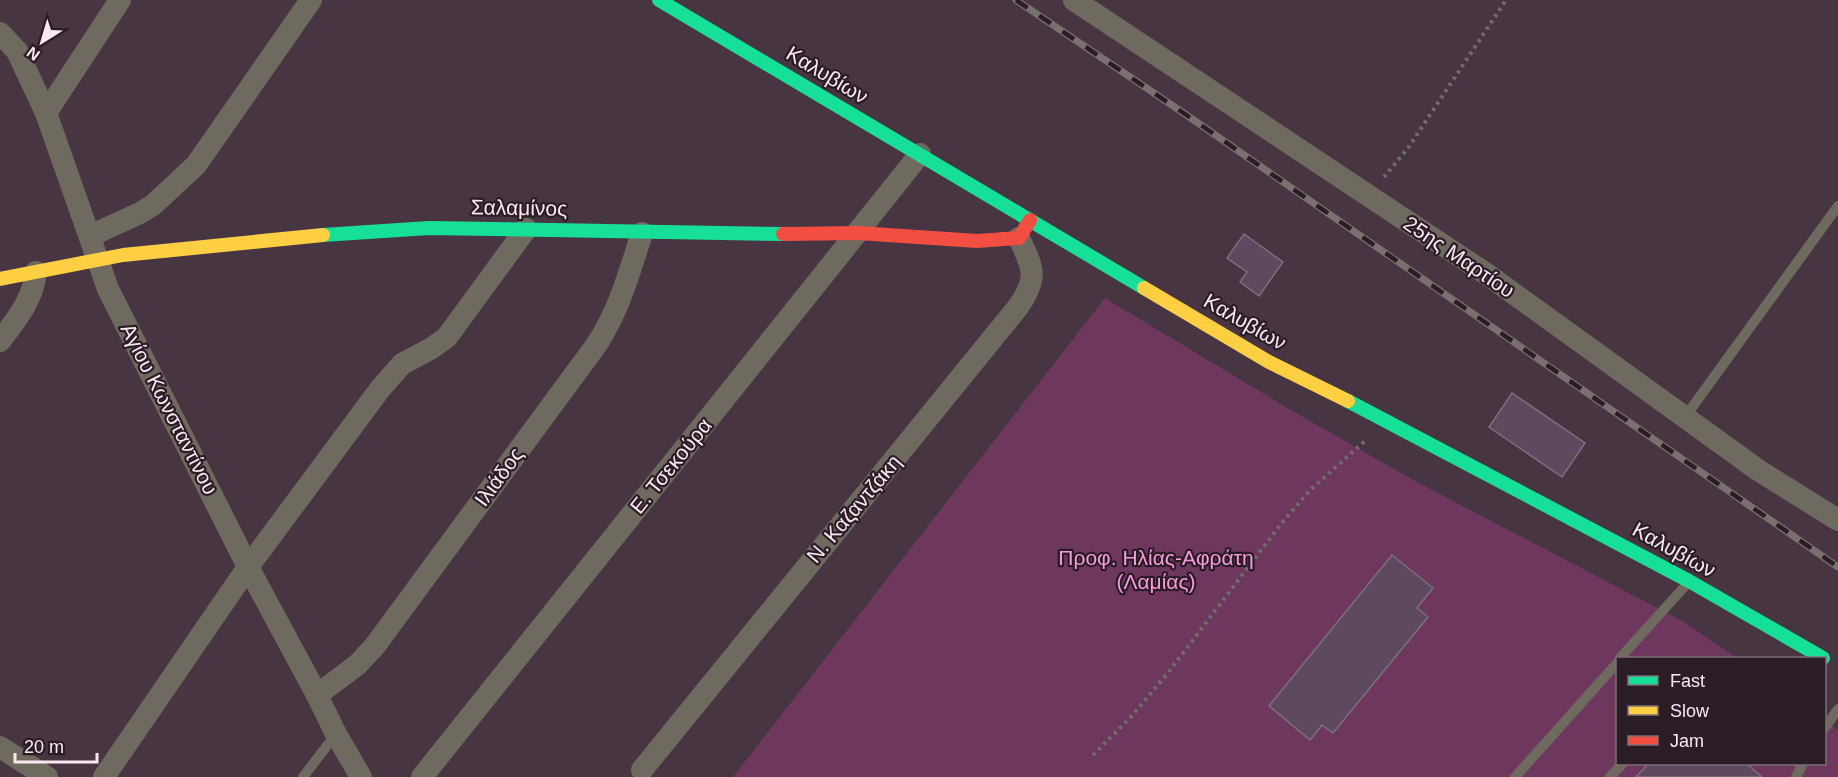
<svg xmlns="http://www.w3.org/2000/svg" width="1838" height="777" font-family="Helvetica,sans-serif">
	<rect width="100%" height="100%" fill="#473641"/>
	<path fill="#6e375e" d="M1105 298 1289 409 1417 482 1684 622 1737 658H1618V764H1824L1825 720 1838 730V777H733Z"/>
	<g fill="#5e495f" stroke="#7c6f7a" stroke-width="1.5">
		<path d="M1244 234 1283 262 1259 296 1240 282 1247 272 1227 258Z"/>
		<path d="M1512 393 1585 443 1562 477 1489 427Z"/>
		<path d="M1392 555 1433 588 1417 608 1428 617 1333 733 1322 725 1310 740 1269 706Z"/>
		<path d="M1648 764H1747L1762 777H1636Z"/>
	</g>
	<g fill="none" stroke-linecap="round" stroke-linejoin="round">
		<g stroke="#736c68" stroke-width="4" stroke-dasharray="3 4.5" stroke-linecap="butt">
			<path d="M1384 177 1408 148 1506 0"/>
			<path d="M1093 755 1130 718 1167 674 1281 524 1309 491 1365 441"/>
		</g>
		<g stroke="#6e6a5f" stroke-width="10">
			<path d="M1685 417 1838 206"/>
			<path d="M1620 658 1686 585"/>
			<path d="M1824 729 1838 709"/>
			<path d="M303 777 336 734"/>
			<path d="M1515 777 1618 662"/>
			<path d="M1610 777 1622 764"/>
			<path d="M1796 777 1802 766 1799 764"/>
		</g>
		<g stroke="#6e6a5f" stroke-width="22">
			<path d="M1074 0 1488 275 1758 470 1838 520"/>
			<path d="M0 33 17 51 46 113 108 289 248 567 317 695 336 734 361 777"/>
			<path d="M46 113 120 0"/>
			<path d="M90 236 140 213 153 205 196 165 311 0"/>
			<path d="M0 341C16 320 33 300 36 272"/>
			<path d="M317 695 357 665 374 647 597 344C620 308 629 273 642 233"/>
			<path d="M0 747 47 777"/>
			<path d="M642 770 1018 307C1039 277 1033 268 1019 238"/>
			<path d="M104 777 248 567 380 389 402 364 432 348 447 337 526 229"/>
			<path d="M422 777 920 154"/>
		</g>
		<g stroke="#16e098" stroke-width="14">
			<path d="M659 0 1144 288"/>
			<path d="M323 235 429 228 783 234"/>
			<path d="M1348 401 1689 581 1823 658"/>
		</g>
		<g stroke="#ffcf43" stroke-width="14">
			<path d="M0 279 123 255 323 235"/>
			<path d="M1144 288 1269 362 1348 401"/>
		</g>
		<path stroke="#f24e42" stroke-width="14" d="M783 234 858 233 977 241 1019 238 1030 220"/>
		<g stroke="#79706f" stroke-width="7">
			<path id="rail" d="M1016 0 1185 114 1838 567"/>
		</g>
		<use href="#rail" stroke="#2b1d26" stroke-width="4.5" stroke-dasharray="14" stroke-linecap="butt"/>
	</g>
	<g text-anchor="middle" stroke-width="4.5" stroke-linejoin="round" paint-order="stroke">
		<g font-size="21" fill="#fbe7f4" stroke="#2b1d26">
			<text transform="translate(827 75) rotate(31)" y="7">Καλυβίων</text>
			<text transform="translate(519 208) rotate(1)" y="7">Σαλαμίνος</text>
			<text transform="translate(1459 257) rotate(34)" y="7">25ης Μαρτίου</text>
			<text transform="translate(1245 322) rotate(30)" y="7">Καλυβίων</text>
			<text transform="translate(169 409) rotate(63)" y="7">Αγίου Κωνσταντίνου</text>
			<text transform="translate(671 466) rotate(-51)" y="7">Ε. Τσεκούρα</text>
			<text transform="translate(499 477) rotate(-54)" y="7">Ιλιάδος</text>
			<text transform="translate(854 509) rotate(-50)" y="7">Ν. Καζαντζάκη</text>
			<text transform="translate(1674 550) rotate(29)" y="7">Καλυβίων</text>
		</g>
		<g font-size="21" fill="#fa99dc" stroke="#2b1d26">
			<text x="1156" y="565">Προφ. Ηλίας-Αφράτη<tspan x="1156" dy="24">(Λαμίας)</tspan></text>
		</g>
	</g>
	<rect x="1616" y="657" width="210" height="108" fill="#2b1d26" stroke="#7e6e78" stroke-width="1.5"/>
	<rect x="1628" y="676" width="30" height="9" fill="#16e098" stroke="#7e6e78" stroke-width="1.5"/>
	<text x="1670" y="687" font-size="18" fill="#fbe7f4">Fast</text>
	<rect x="1628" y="706" width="30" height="9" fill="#ffcf43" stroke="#7e6e78" stroke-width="1.5"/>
	<text x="1670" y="717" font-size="18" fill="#fbe7f4">Slow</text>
	<rect x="1628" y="736" width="30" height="9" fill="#f24e42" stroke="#7e6e78" stroke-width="1.5"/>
	<text x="1670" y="747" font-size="18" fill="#fbe7f4">Jam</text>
	<g transform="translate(42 42) rotate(217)" stroke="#2b1d26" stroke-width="4.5" paint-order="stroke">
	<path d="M0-4.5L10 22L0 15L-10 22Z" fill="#fbe7f4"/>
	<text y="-9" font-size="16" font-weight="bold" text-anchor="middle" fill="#fbe7f4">N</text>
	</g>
	<path d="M15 753v9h82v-9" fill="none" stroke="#fbe7f4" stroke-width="3"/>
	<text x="24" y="753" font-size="18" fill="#fbe7f4" stroke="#2b1d26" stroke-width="4.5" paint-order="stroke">20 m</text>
</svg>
